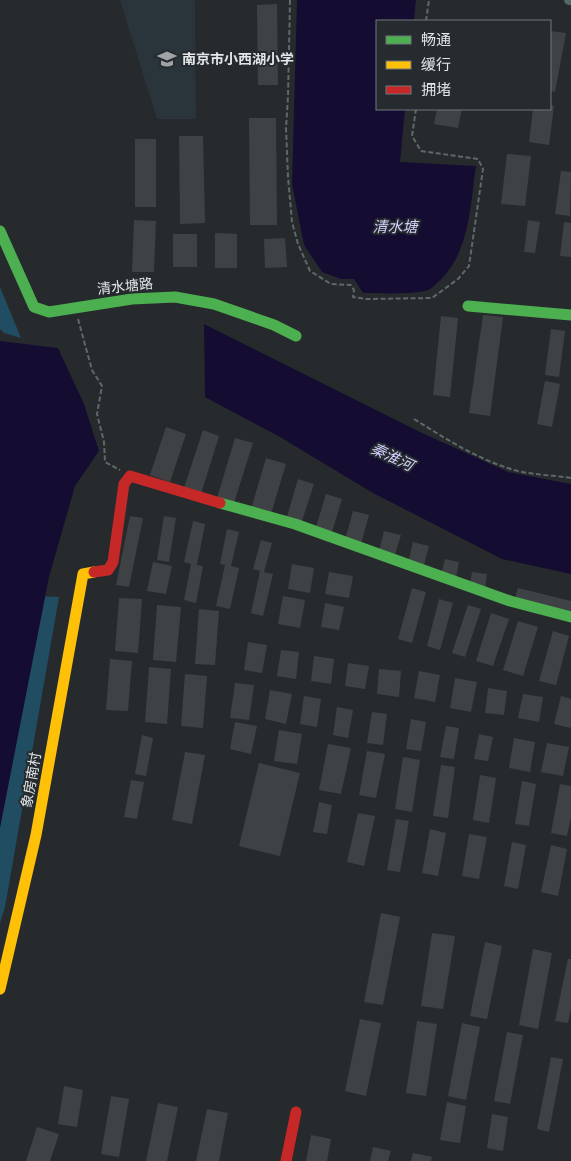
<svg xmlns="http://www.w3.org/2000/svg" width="571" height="1161" font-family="'IBM Plex Serif','Noto Sans SC',serif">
	<rect width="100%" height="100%" fill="#272a2d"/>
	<path fill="#29343b" d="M120 0H195L196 119H157Z"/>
	<g fill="#214d62">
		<path d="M0 287 21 338 4 333 0 329Z"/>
		<path d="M0 594 59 597 5 907 0 923Z"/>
	</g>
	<g fill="#150c32">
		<path d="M297 0H416L414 21H377V109H405L400 162 476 166C470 205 470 255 437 283 434 286 431 289 428 290 412 295 380 293 363 293L354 279H341L322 272 304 245 292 184Z"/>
		<path d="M204 324 420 432 508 472 571 484V574L502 559 373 493 280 437 205 397Z"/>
		<path d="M0 341 58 348 84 404 99 451 75 486 49 577 0 828Z"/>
	</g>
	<g fill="#3f4244">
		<path d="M277 4 278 85H258L257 5Z"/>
		<path d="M550 31 566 33 555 92 550 91Z"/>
		<path d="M550 105 554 106 549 145 529 142 533 109H550Z"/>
		<path d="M437 109H462L458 128 434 124Z"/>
		<path d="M249 118H276L277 225H250Z"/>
		<path d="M179 136H203L205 223 180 224Z"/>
		<rect x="135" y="139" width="21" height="68"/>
		<path d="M507 154 531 156 525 206 501 204Z"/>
		<path d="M561 171 571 172 570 216 555 214Z"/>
		<path d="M134 220 156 221 154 272H132Z"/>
		<path d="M528 220 540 222 535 253 524 252Z"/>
		<path d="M564 222 571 223V257L560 256Z"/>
		<path d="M215 233 237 234V268H215Z"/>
		<rect x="173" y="234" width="24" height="33"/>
		<path d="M285 238 287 267 265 268 264 239Z"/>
		<path d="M483 315 503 317 490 416 469 413Z"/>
		<path d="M441 316 458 318 450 397 433 395Z"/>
		<path d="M551 329 565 331 559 377 545 375Z"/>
		<path d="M545 381 560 384 552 427 537 424Z"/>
		<path d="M166 427 186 434 170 482 150 475Z"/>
		<path d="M203 430 219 436 201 494 184 488Z"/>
		<path d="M235 438 253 443 234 503 217 498Z"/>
		<path d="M266 458 286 464 271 514 251 509Z"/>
		<path d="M298 479 314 484 301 524 286 520Z"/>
		<path d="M326 494 342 499 332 532 316 527Z"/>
		<path d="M353 511 369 515 361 544 345 540Z"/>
		<path d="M130 516 143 518 129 587 116 585Z"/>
		<path d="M164 516 176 518 169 562 157 560Z"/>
		<path d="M193 521 205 524 197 565 203 566 196 603 184 600 191 564 184 562Z"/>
		<path d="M227 529 239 532 231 566 239 568 230 609 216 606 225 565 220 564Z"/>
		<path d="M384 531 401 535 395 555 379 551Z"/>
		<path d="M261 540 272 543 264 572 273 574 263 616 251 613 260 571 253 569Z"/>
		<path d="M413 542 429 546 424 565 408 562Z"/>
		<path d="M445 559 459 562 456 578 441 575Z"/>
		<path d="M153 562 172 566 166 594 147 591Z"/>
		<path d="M292 564 314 568 310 593 288 589Z"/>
		<path d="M329 572 353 576 349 598 325 594Z"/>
		<path d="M472 572 487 574 485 588 470 585Z"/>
		<path d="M412 588 426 592 412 643 398 639Z"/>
		<path d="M518 588 571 601V616L514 602Z"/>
		<path d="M283 596 305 600 300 628 278 624Z"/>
		<path d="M119 598 142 599 138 653 115 651Z"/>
		<path d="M439 599 453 603 440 650 427 646Z"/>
		<path d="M325 603 344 607 339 630 321 627Z"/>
		<path d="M157 605 181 607 176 662 153 660Z"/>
		<path d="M468 605 481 609 465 657 452 653Z"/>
		<path d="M199 609 219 611 215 665 195 664Z"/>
		<path d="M491 613 509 619 493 666 476 661Z"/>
		<path d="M518 621 538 627 523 676 503 670Z"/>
		<path d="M553 631 569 636 556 685 539 681Z"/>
		<path d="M248 642 267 645 262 673 244 670Z"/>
		<path d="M281 650 299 652 296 679 277 676Z"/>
		<path d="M314 656 334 659 331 684 311 681Z"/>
		<path d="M110 659 132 661 128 711 106 710Z"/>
		<path d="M348 663 369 666 365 689 345 686Z"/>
		<path d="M149 667 171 669 167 724 145 722Z"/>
		<path d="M379 669 401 671 399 697 377 694Z"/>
		<path d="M419 671 440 675 435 702 414 698Z"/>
		<path d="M185 674 207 676 203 728 181 726Z"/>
		<path d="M455 678 477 682 471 712 450 708Z"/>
		<path d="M235 683 254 685 249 720 230 718Z"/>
		<path d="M488 688 507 691 504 715 485 713Z"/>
		<path d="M270 690 292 694 286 724 265 719Z"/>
		<path d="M523 694 543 697 539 722 518 718Z"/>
		<path d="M304 696 321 699 317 727 300 724Z"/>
		<path d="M561 696 571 699V728L554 724Z"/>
		<path d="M337 707 353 710 348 738 333 735Z"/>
		<path d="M372 712 387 714 383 745 367 743Z"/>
		<path d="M411 719 426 722 421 751 406 749Z"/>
		<path d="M235 722 257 726 251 754 230 749Z"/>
		<path d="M446 726 459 728 454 759 440 757Z"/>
		<path d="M279 730 302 734 297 764 274 761Z"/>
		<path d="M479 734 493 737 488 761 474 759Z"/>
		<path d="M142 735 153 738 146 776 135 774Z"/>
		<path d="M514 738 535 742 530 772 509 768Z"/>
		<path d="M547 743 569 747 563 776 541 772Z"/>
		<path d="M328 744 351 748 341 794 319 790Z"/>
		<path d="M367 751 385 754 376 798 359 795Z"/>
		<path d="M185 752 205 755 192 824 172 820Z"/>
		<path d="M403 757 420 760 412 812 395 809Z"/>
		<path d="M259 763 300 773 280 856 239 846Z"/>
		<path d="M441 765 455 767 448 818 433 816Z"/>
		<path d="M480 775 496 778 489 823 473 820Z"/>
		<path d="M131 780 144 782 137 819 124 817Z"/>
		<path d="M522 781 536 784 529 826 515 824Z"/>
		<path d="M560 784 571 786V817L567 836 551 833Z"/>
		<path d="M319 802 332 805 327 834 313 832Z"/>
		<path d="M358 813 375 816 364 866 347 862Z"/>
		<path d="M396 819 409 821 400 872 387 870Z"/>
		<path d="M430 829 446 833 438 876 422 873Z"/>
		<path d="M469 834 487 837 479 879 462 876Z"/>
		<path d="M512 842 526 845 518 889 504 886Z"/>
		<path d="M551 845 567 849 558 896 541 892Z"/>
		<path d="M381 913 400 917 383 1005 364 1002Z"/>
		<path d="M432 933 455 936 443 1009 421 1006Z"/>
		<path d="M485 942 502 946 487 1019 470 1016Z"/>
		<path d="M533 949 552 953 538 1029 519 1025Z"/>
		<path d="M568 959H571V1009L568 1023 555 1021Z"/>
		<path d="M360 1019 381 1023 366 1096 345 1091Z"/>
		<path d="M417 1021 437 1024 426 1096 406 1093Z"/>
		<path d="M462 1023 480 1027 466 1100 448 1096Z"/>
		<path d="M507 1032 523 1035 510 1104 494 1101Z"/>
		<path d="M551 1057 563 1059 549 1132 537 1129Z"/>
		<path d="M64 1086 83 1090 77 1127 58 1124Z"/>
		<path d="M111 1096 129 1099 119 1157 101 1154Z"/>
		<path d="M447 1102 466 1106 460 1143 440 1140Z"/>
		<path d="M158 1103 178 1107 167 1161H146Z"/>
		<path d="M207 1109 228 1113 219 1161H196Z"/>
		<path d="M492 1114 508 1117 503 1151 487 1148Z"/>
		<path d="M37 1127 59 1134 50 1161H26Z"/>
		<path d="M311 1135 331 1139 327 1161H306Z"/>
		<path d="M373 1147 391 1151 388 1161H370Z"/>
		<path d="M413 1153 432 1157 431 1161H411Z"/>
	</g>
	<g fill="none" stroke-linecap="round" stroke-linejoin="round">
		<g stroke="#5d696a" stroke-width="2" stroke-dasharray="5 2.5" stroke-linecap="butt">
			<path d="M290 0 288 97 286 128 288 177 292 222 298 244 310 271 331 284 351 285 354 290 353 297 366 299 432 298 458 279 469 266 483 169 478 159 421 151 412 136 416 109"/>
			<path d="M426 21 429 0"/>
			<path d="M78 319 92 370 102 386 97 414 104 442 105 462 120 470"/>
			<path d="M414 419C446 439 477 459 514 470 532 475 552 475 571 478"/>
		</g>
		<path stroke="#566769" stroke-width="10" d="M569 0H571"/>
		<g stroke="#4caf50" stroke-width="11">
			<path d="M0 231 34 307 49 312 132 299 175 297 214 304 274 325 296 336"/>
			<path d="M468 306 571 315"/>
			<path d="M220 503 295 524 510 601 571 617"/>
		</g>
		<path stroke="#ffc107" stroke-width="11" d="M0 989 36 835 83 574 94 572"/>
		<g stroke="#c62828" stroke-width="11">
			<path d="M94 572 108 570 113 562 124 484 130 476 220 503"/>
			<path d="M286 1161 296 1112"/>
		</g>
	</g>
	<defs>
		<g id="school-bare" transform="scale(1.5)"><path d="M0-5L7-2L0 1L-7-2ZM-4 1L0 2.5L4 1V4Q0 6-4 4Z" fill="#a1a4a7" stroke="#252b2f" stroke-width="2.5" paint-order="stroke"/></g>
	</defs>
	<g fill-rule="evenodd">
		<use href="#school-bare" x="167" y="59"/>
	</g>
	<g text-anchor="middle" stroke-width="4" stroke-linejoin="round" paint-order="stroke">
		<g font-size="14" font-weight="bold" fill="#e2e6e8" stroke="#252b2f" text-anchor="start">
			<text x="182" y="64">南京市小西湖小学</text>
		</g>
		<g font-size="14" fill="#e2e6e8" stroke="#252b2f">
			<text transform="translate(125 286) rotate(-6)" y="5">清水塘路</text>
			<text transform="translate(31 780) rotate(-80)" y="5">象房南村</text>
		</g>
		<g font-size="15" font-style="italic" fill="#d4d0ff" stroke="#252b2f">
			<text x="395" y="232">清水塘</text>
			<text transform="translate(392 457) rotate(25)" y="5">秦淮河</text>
		</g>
	</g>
	<rect x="376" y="20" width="175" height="90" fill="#252b2f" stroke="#717679"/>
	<rect x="386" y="36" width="25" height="8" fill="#4caf50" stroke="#717679"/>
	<text x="421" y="45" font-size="15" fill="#e2e6e8">畅通</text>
	<rect x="386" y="61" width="25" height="8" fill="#ffc107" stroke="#717679"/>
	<text x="421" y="70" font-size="15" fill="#e2e6e8">缓行</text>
	<rect x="386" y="86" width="25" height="8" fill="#c62828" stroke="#717679"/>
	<text x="421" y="95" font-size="15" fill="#e2e6e8">拥堵</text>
</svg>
